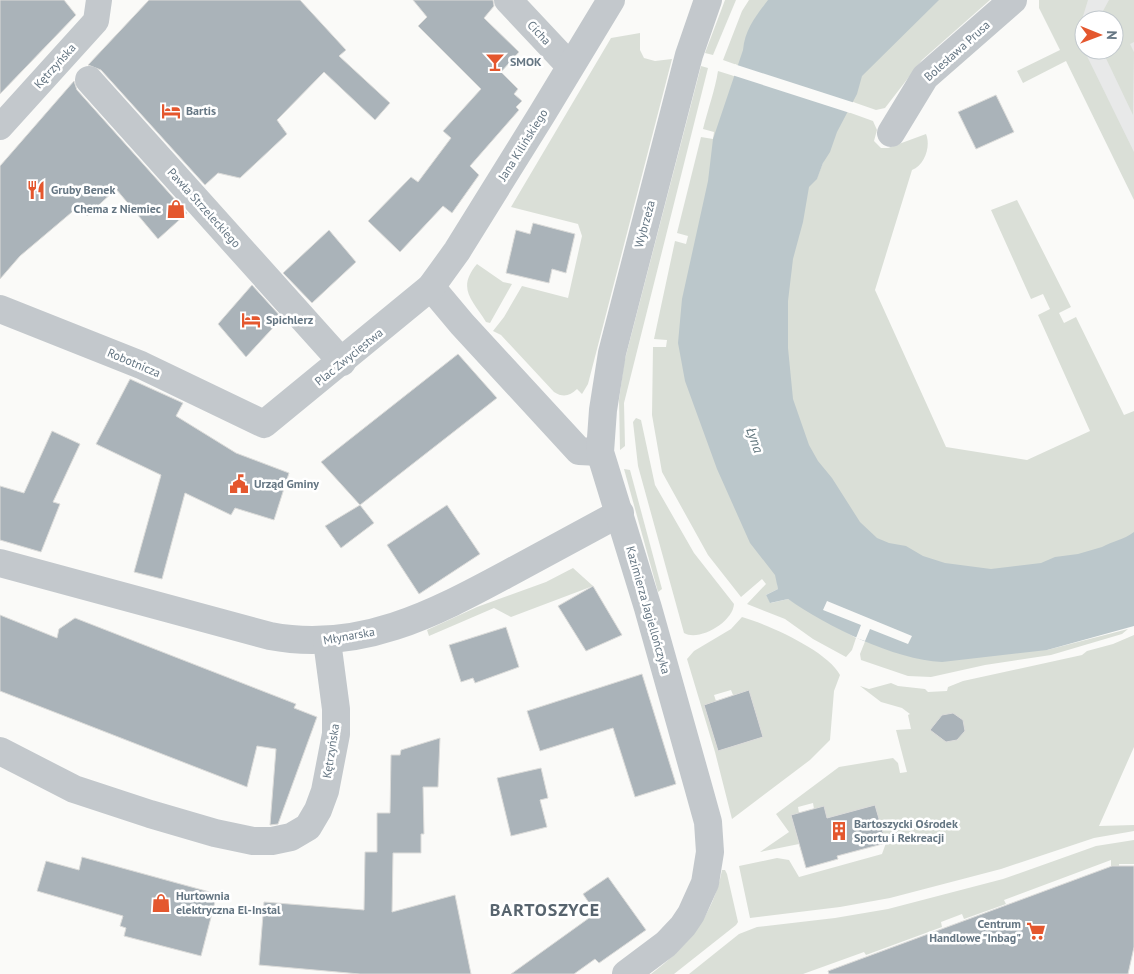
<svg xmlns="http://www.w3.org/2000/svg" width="1134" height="974" font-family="'PT Sans',sans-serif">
	<rect width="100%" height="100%" fill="#fafaf8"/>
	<path fill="#e8e9e9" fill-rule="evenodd" d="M1051 0H1134V173ZM1084 20H1114V50H1084Z"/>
	<g fill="#dadfd7" fill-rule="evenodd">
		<path d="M725 0H736L713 55 705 53Z"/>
		<path d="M749 0H798L771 530 778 589 766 595 771 603 788 599 856 638 852 650 846 657 813 639 785 619 747 604 766 584 762 579 741 597 708 555 662 472 652 415 653 347H666L667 340 654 339 675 241 686 244 688 236 677 233 701 137 713 139 714 132 703 129C708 109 715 90 718 71L734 76 737 65 723 60 742 11Z"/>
		<path d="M887 0H990L922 60 885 108 876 110 853 102 848 112 873 121 877 130 874 141 881 148H888L926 134 927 137C930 149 924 165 912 170L875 290 946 447 1027 460 1090 431 1038 315 1050 309 1043 294 1031 299 991 210 1017 200 1071 307 1059 313 1064 323 1076 317 1124 415 1134 411V548L1030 589 890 556 798 472 771 285 785 207 817 178Z"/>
		<path d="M1039 0H1088L1080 26 1084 50 1134 152V200L1066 61 1023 83 1017 71 1060 50 1039 8Z"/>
		<path d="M1109 0H1134V42L1130 44 1134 52 1133 115 1102 50H1114V20H1098Z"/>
		<path d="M640 33V50L644 58 655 61 672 59 588 384 582 394 577 389C570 396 563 398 554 392L501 335 493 331 504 317 522 286 568 298 582 236 578 224 511 207 611 38Z"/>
		<path d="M701 66 708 68 624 403 625 446 620 450 619 400 624 363Z"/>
		<path d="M477 264 503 282 512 284 490 323 486 322C473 300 456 289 477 264Z"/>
		<path d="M636 418 641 420 655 485 694 553 734 604C733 622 699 642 684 633L638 466 633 422Z"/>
		<path d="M624 469 630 470 662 589 658 592Z"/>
		<path d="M573 568 593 586 511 617 494 608 429 636 427 630 477 607 546 582Z"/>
		<path d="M742 617C767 624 828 651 840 675L834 691 830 740 810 760 732 819 715 752 687 659 694 651 731 629ZM731 690 733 695 749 691 763 737 718 751 704 705 716 701 714 695Z"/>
		<path d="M870 629 1047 650 1128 629 1122 634 1051 655 985 665 931 677 908 676 861 660 860 654Z"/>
		<path d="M1134 635V747L1099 826 1134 825V831L1094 838 1001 869 890 898 840 907 750 918 739 866 777 858 789 860 799 877 882 854 886 843 875 805 827 818 814 809 813 803 798 807 799 813 791 815 799 844 760 852 789 832 776 814 839 767 893 758 898 763 900 773 907 772 896 730 911 729 908 715 910 714 902 708 881 702 860 686 869 689 891 683 898 686 925 689 928 692 947 691 948 687 963 681 1082 655 1087 651 1113 644Z"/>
		<path d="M1134 840V864H1119V892L1111 891V860L1004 900 1006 904 964 919 962 914 941 922 942 927 866 955 864 952 803 974H689L739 934 757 927 835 918 888 909 1003 879 1096 846Z"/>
		<path d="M722 870H725L727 874 738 922 736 925 674 974H651C688 946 713 916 722 870Z"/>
	</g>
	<path fill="#bbc7cb" d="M768 0H939L862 76 857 94 837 132 830 152 823 163 817 179 809 187 803 222 793 259 788 301V348L793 399 809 445 818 461 832 478 860 522 877 538 889 543 906 546 923 556 945 563 991 569 1041 563 1055 557 1078 554 1102 547C1113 541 1123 540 1134 532V626L1047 650 942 662C894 660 827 626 788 599L770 603 766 595 778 589 775 575 750 543 717 469 685 381 678 343 682 299 708 181 713 139 743 50C745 29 756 16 768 0Z"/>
	<g fill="#fafaf8">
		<path d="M735 64 737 65 855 103 850 113 732 75Z"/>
		<path d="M827 601 912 636 908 644 870 629 865 641 856 638 861 625 823 610Z"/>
	</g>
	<g fill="#aab3b9" stroke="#dcdcda">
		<path d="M0 0H64L76 15 0 94Z"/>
		<path d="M149 0H300L346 50 339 56 390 103 375 120 324 72 277 120 287 134 240 178 218 173 205 185 101 70 88 65Z"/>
		<path d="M413 0H493L494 6 484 18 519 52 501 72 518 89 514 94 522 101 516 107 519 110 470 166 479 175 452 213 443 206 400 252 368 221 411 177 418 182 451 138 443 131 481 89 418 26 427 17Z"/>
		<path d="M74 81 77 90 187 213 158 239 116 189 87 216 78 207 20 256 0 279V166Z"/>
		<path d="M996 95 1014 132 976 149 958 112Z"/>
		<path d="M533 223 575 234 566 273 552 269 549 283 506 273 516 230 530 234Z"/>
		<path d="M329 230 356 262 312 303 283 273Z"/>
		<path d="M252 285 282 318 246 357 218 324Z"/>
		<path d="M458 354 497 398 360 505 321 462Z"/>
		<path d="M130 379 183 403 176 416 236 453 289 473 274 520 235 508 231 515 185 493 162 579 134 572 161 475 96 444Z"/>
		<path d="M52 431 80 444 53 502 60 504 41 552 0 540V486L24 493Z"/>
		<path d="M360 505 374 523 341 548 325 526Z"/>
		<path d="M447 505 480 554 419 594 387 545Z"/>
		<path d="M593 586 622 635 586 651 558 606Z"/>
		<path d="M0 615 57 638 59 629 75 618 296 704 294 708 317 717 278 824 270 825 276 749 257 746 247 787 0 691Z"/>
		<path d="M506 627 519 667 475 683 473 678 461 682 449 645Z"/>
		<path d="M642 674 676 784 635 797 613 728 540 751 527 711Z"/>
		<path d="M749 690 763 737 718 751 704 705Z"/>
		<path d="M953 713 963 720 965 731 957 740 946 742 930 730 942 715Z"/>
		<path d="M440 738 438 787H423L424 834H421V853H393L392 912 455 895 471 974H360L259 965 264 902 364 910 365 852H377V813H390L391 755H400L401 750Z"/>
		<path d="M541 768 548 798 540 800 547 827 511 836 497 778Z"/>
		<path d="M875 805 886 843 837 856 838 859 806 868 791 815 824 806 827 818Z"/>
		<path d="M82 857 217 894 201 956 124 936 126 928 120 926 123 916 37 891 46 861 79 870Z"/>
		<path d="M1112 866H1134V947L1128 974H829L828 971Z"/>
		<path d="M608 877 646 930 599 963 595 959 574 974H511L596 913 583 894Z"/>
	</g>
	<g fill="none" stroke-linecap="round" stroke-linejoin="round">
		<path stroke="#c3c8cc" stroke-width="26" d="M0 127 96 21 99 0"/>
		<g stroke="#c3c8cc" stroke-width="28">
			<path d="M508 0 570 66"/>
			<path d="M89 80 342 362"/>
			<path d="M891 133 925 77 1013 0"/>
			<path d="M431 287 462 324 579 451 600 452"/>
			<path d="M0 309 141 365 264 424 431 287 457 251 542 114 611 0"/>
			<path d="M0 563 270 636C359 653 433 614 509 573 546 553 583 533 620 513"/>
			<path d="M0 751 74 789 150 814 215 833 253 841H272L291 837 308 827 318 810 325 791 336 734V709L327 641"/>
			<path d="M626 974 666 944 683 926 691 914 705 883 710 852 708 822 698 786 648 608 600 452 603 410 612 353 689 55 708 0"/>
		</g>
	</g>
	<defs>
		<g id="bar-bare" transform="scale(1.5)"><path d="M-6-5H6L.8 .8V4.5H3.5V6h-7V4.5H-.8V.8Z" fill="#e4572e" stroke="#fff" stroke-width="2.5" paint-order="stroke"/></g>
		<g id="hotel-bare" transform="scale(1.5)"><path d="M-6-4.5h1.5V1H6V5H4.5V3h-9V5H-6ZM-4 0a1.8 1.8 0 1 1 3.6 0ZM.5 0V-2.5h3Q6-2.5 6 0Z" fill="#e4572e" stroke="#fff" stroke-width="2.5" paint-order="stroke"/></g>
		<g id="restaurant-bare" transform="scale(1.5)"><path d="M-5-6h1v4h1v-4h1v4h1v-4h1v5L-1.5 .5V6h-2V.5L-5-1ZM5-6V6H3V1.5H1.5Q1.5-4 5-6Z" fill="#e4572e" stroke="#fff" stroke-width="2.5" paint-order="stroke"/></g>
		<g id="shop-bare" transform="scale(1.5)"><path d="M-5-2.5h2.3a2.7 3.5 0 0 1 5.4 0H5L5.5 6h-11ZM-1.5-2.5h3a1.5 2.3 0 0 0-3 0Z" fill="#e4572e" stroke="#fff" stroke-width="2.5" paint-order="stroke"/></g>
		<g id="civic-bare" transform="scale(1.5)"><path d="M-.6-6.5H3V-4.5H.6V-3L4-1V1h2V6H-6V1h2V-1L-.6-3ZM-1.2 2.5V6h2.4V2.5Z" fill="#e4572e" stroke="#fff" stroke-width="2.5" paint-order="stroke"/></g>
		<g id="building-bare" transform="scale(1.5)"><path d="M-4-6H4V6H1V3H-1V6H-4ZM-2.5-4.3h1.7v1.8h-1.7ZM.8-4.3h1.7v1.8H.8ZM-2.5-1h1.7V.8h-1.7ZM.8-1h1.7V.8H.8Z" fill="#e4572e" stroke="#fff" stroke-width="2.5" paint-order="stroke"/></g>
		<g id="supermarket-bare" transform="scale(1.5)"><path d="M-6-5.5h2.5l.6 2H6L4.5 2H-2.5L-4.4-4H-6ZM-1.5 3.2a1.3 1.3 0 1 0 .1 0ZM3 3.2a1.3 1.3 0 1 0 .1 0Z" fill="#e4572e" stroke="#fff" stroke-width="2.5" paint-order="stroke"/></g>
	</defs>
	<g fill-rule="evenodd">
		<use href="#bar-bare" x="495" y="62"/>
		<use href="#hotel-bare" x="171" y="111"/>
		<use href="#restaurant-bare" x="36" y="190"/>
		<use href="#shop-bare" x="176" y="209"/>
		<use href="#hotel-bare" x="251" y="320"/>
		<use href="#civic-bare" x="239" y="484"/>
		<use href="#building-bare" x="839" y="831"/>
		<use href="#shop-bare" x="161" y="903"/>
		<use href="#supermarket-bare" x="1036" y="931"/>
	</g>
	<g text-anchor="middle" stroke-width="5" stroke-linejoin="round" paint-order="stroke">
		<g font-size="12" fill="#657683" stroke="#fff">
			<text transform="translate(539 33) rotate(47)" y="4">Cicha</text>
			<text transform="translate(957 51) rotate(-42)" y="4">Bolesława Prusa</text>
			<text transform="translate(55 66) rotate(-48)" y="4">Kętrzyńska</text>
			<text transform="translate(523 145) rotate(-58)" y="4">Jana Kilińskiego</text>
			<text transform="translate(204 208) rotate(48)" y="4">Pawła Strzeleckiego</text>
			<text transform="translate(645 224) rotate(-75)" y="4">Wybrzeża</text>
			<text transform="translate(349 357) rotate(-39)" y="4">Plac Zwycięstwa</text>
			<text transform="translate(134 363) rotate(23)" y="4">Robotnicza</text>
			<text transform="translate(648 610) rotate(74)" y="4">Kazimierza Jagiellończyka</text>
			<text transform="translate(349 636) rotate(-10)" y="4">Młynarska</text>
			<text transform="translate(331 751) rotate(-81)" y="4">Kętrzyńska</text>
		</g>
		<g font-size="12" font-weight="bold" fill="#657683" stroke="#fff" text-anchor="start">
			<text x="510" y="66">SMOK</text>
			<text x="186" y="115">Bartis</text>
			<text x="51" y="194">Gruby Benek</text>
			<text x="161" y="213" text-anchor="end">Chema z Niemiec</text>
			<text x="266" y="324">Spichlerz</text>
			<text x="254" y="488">Urząd Gminy</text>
			<text x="854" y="828">Bartoszycki Ośrodek<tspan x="854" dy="14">Sportu i Rekreacji</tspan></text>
			<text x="176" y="900">Hurtownia<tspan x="176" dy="14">elektryczna El-Instal</tspan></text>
			<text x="1021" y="928" text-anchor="end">Centrum<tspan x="1021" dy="14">Handlowe "Inbag"</tspan></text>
		</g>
		<g font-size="14" font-style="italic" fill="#60757c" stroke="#fff">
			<text transform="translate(755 440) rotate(71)" y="5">Łyna</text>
		</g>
		<g font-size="18" font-weight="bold" letter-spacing="1" fill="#57646e" stroke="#fff">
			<text x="545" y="916">BARTOSZYCE</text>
		</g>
	</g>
	<g transform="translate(1099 35) rotate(91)"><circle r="24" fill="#ffffff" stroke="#c1c8cd"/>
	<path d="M0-4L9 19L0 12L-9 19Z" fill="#e4572e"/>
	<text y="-8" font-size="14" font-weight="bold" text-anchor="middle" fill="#657683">N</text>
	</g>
</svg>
